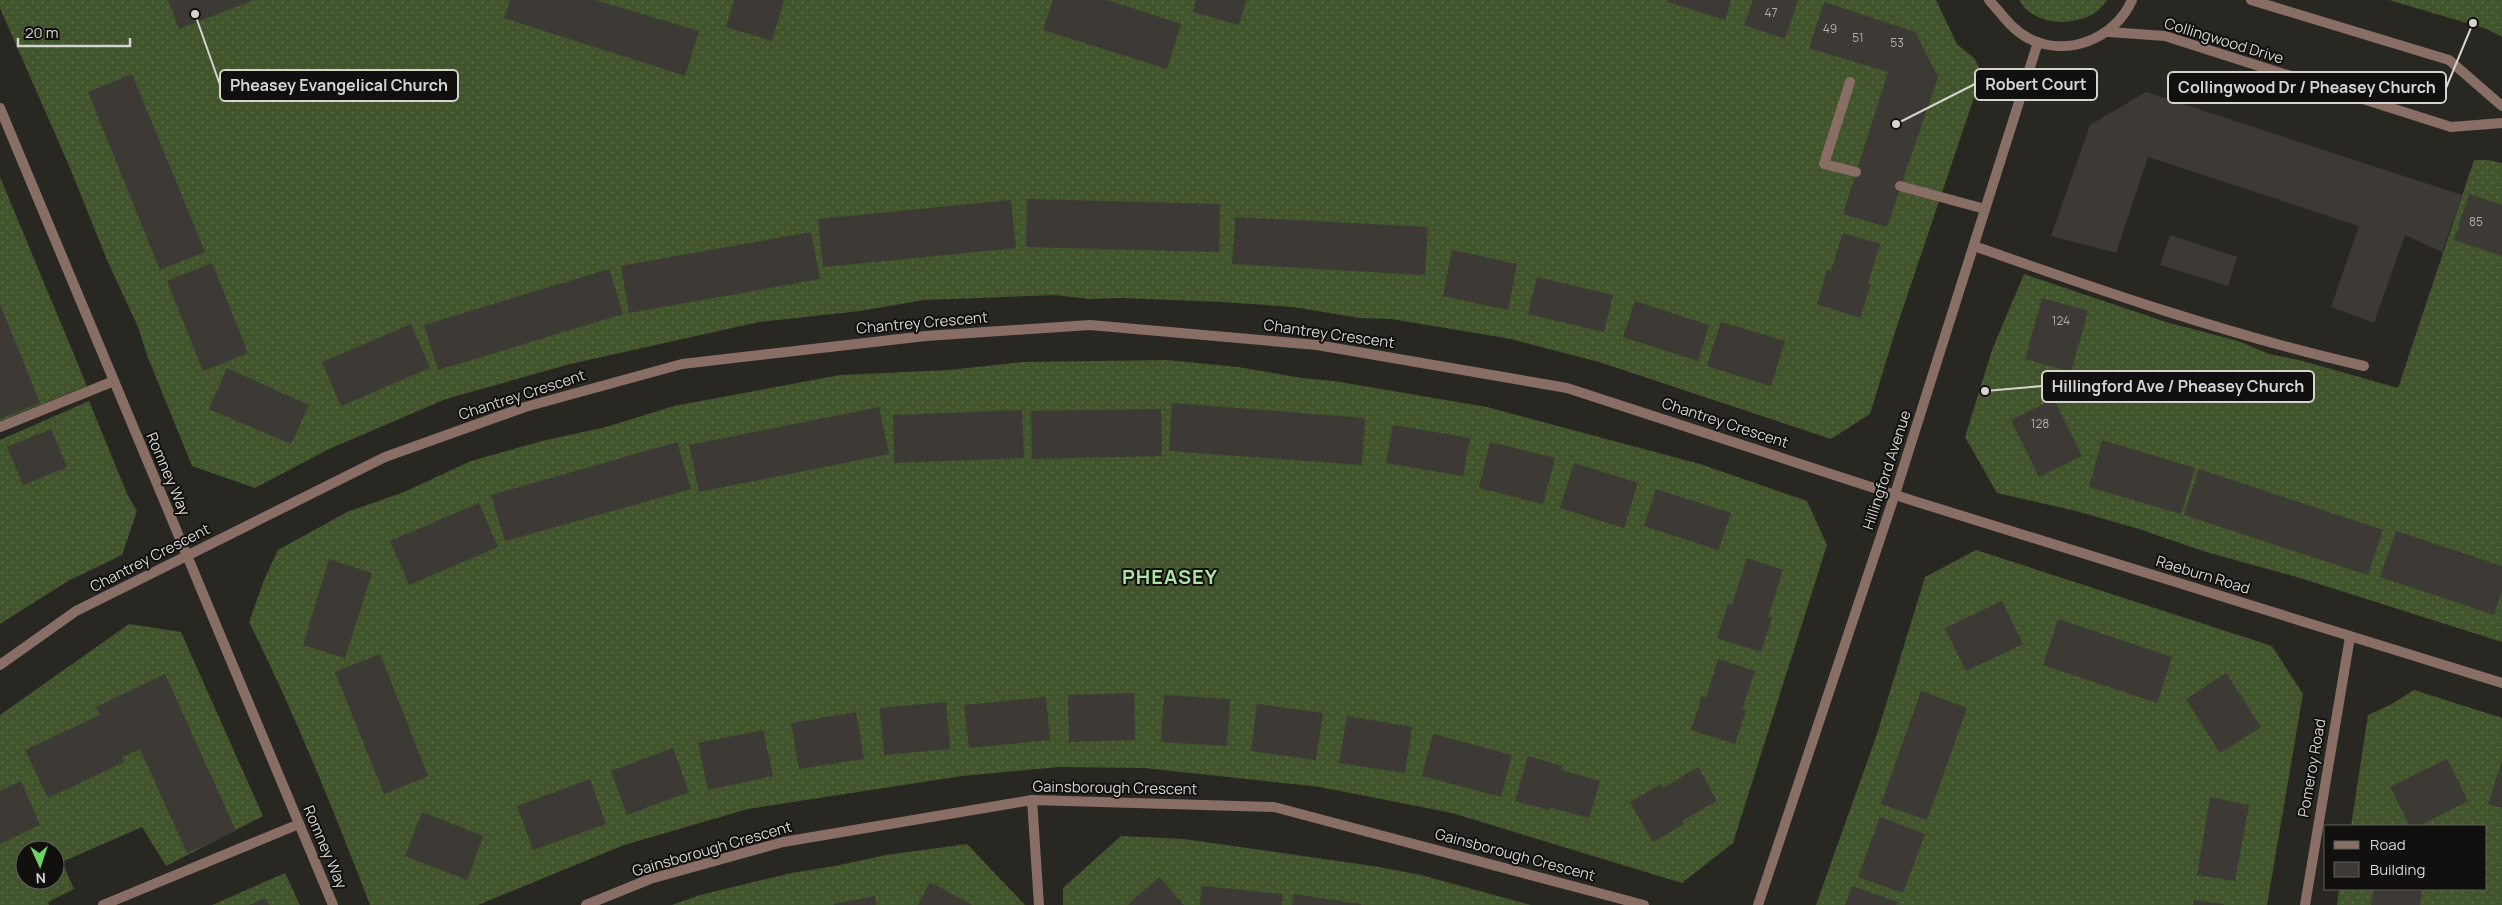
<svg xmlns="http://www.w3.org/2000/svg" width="2502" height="905" font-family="Manrope,sans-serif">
	<defs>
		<pattern id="grass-dots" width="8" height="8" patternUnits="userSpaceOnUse" patternTransform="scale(1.25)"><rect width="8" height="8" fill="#41542c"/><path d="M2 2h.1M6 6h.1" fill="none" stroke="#5c6c4a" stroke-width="1.8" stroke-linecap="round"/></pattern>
	</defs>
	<rect width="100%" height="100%" fill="#282722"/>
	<g fill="url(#grass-dots)" fill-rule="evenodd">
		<path d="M0 0H1936L1957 44 1975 59 1982 74 1896 329 1870 414 1831 439 1599 362 1511 339 1391 319 1360 318 1293 307 1222 302 1121 298 1089 299 1055 295 924 300 860 311 759 322 570 364 446 399 329 449 255 488 192 466 148 358 138 327 107 260 70 168 0 8Z"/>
		<path d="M2019 0H2107C2103 5 2099 11 2093 14 2070 27 2033 25 2019 0Z"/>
		<path d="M2389 0H2502V37L2487 29Z"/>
		<path d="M2474 160H2488L2502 163V642L2300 578 2203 551 2139 529 2076 511 1997 493 1965 437 1992 350 2024 274 2166 322 2238 341 2269 354 2299 360 2398 388Z"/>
		<path d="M0 177 87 386 0 421Z"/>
		<path d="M1167 360 1238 367 1302 378 1334 381 1487 407 1700 464 1807 501 1827 545 1733 843 1682 883 1452 813 1320 787 1144 768 1059 767 962 776 748 809 624 845 478 905H370C333 809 295 714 249 622L264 580 278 550 347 512 404 492 471 461 542 441 606 427 674 406 840 375 949 370 1023 362Z"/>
		<path d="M89 401 128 496 137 511 122 555 68 581 0 624V440Z"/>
		<path d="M1976 550 2272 646 2303 694 2267 905H1816L1876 737 1925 577Z"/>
		<path d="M129 624 181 632 263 816 166 866 142 827 62 862 74 889 48 902 49 905H0V715ZM25 850H55V880H25Z"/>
		<path d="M2414 690 2502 718V905H2337L2339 889H2486V826H2351L2368 715 2390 705Z"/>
		<path d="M1121 836 1184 839 1373 866 1421 875 1531 905H1063V888Z"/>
		<path d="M967 844 1025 905H672L700 895 791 873 835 866 886 855Z"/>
		<path d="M285 873 300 905H212Z"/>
	</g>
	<g fill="#3d3a35">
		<path d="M168 0H254L179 29Z"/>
		<path d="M510 0H595L699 31 685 76 504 18Z"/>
		<path d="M734 0H784L772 41 726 27Z"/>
		<path d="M1053 0H1107L1181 24 1167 69 1043 30Z"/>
		<path d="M1196 0H1246L1239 25 1193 12Z"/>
		<path d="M1668 0H1731L1725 20 1668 2Z"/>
		<path d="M1753 0H1798L1785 39 1744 25Z"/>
		<path d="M1824 2 1915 32 1938 77 1887 227 1843 214 1888 72 1809 48Z"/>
		<path d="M132 74 205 252 160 270 88 92Z"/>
		<path d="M2146 92 2462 195 2442 252 2405 235 2374 323 2331 307 2359 226 2148 157 2116 253 2051 236 2090 125Z"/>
		<path d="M2469 194 2502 205V256L2454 240Z"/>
		<path d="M1027 199 1220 204 1219 252 1026 247Z"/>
		<path d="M1011 200 1016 248 823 267 818 219Z"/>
		<path d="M1235 217 1428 227 1425 275 1232 264Z"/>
		<path d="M811 232 820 279 629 313 621 266Z"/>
		<path d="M1843 233 1880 244 1868 283 1871 284 1860 318 1817 304 1827 270 1831 271Z"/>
		<path d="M2170 235 2237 257 2228 286 2160 265Z"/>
		<path d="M1452 250 1517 264 1508 310 1443 296Z"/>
		<path d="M212 263 248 353 203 371 167 281Z"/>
		<path d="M609 269 623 314 438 370 424 325Z"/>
		<path d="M1537 277 1613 295 1604 332 1528 314Z"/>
		<path d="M2042 298 2088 311 2071 372 2025 359Z"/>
		<path d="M1635 301 1709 325 1698 361 1623 337Z"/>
		<path d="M0 304 40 403 0 419Z"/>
		<path d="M1721 322 1785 341 1771 386 1707 366Z"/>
		<path d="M411 324 430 368 341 406 322 362Z"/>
		<path d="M227 368 309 405 291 444 209 409Z"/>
		<path d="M2054 399 2082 456 2039 477 2011 420Z"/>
		<path d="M1172 403 1365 418 1362 465 1169 451Z"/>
		<path d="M879 407 889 454 699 492 689 445Z"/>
		<path d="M1161 409 1162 456 1032 459 1031 411Z"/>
		<path d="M1022 410 1024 458 894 463 893 415Z"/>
		<path d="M1393 425 1470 438 1463 476 1386 463Z"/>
		<path d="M51 429 67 467 23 485 7 447Z"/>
		<path d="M2102 440 2195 468 2181 514 2089 487Z"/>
		<path d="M677 442 691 489 505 541 491 495Z"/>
		<path d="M1490 442 1555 458 1543 504 1479 488Z"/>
		<path d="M1574 463 1638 483 1624 528 1560 508Z"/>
		<path d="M2199 469 2383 530 2368 575 2184 515Z"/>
		<path d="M1656 489 1731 513 1718 550 1644 526Z"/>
		<path d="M479 503 498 547 409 585 390 541Z"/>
		<path d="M2396 531 2502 566V591L2494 615 2380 577Z"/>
		<path d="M1747 558 1783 570 1768 617 1772 618 1761 652 1717 638 1728 604 1732 605Z"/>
		<path d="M329 559 372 573 345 658 303 645Z"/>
		<path d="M2002 601 2023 644 1966 671 1945 628Z"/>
		<path d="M2058 619 2172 657 2157 703 2043 665Z"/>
		<path d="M380 654 428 776 384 794 335 672Z"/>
		<path d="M1718 659 1755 671 1742 709 1746 710 1735 744 1691 730 1702 696 1706 698Z"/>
		<path d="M2226 673 2261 727 2220 753 2186 699Z"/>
		<path d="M165 674 236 831 187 853 140 749 122 757 124 762 48 798 25 750 100 715 96 707Z"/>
		<path d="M1921 691 1967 708 1927 820 1881 804Z"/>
		<path d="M1134 693 1135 740 1069 742 1068 695Z"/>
		<path d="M1164 695 1230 699 1227 746 1161 742Z"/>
		<path d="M1046 697 1050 740 969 748 964 705Z"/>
		<path d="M946 702 950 749 884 755 880 708Z"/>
		<path d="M1257 704 1323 713 1316 760 1251 751Z"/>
		<path d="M856 712 864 759 799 769 791 723Z"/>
		<path d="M1347 716 1412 727 1405 773 1339 763Z"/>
		<path d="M763 730 773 776 708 790 698 743Z"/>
		<path d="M1433 734 1512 755 1501 797 1422 776Z"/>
		<path d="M673 748 689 792 627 815 611 771Z"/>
		<path d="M1528 756 1562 766 1561 770 1600 781 1589 818 1550 807 1549 810 1515 801Z"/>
		<path d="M2447 759 2468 801 2419 826H2410L2390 787Z"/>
		<path d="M2502 761V808L2488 804Z"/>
		<path d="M1698 767 1717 801 1682 821 1684 824 1653 842 1630 802 1661 784 1663 788Z"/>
		<path d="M590 779 606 824 533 850 517 806Z"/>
		<path d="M21 781 40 825 0 844V791Z"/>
		<path d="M2210 797 2249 805 2235 881 2197 875Z"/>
		<path d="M422 812 483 836 467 880 405 856Z"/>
		<path d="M1880 817 1925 834 1903 893 1858 877Z"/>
		<path d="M1159 877 1184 905H1128L1132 901Z"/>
		<path d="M930 882 961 899 972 905H918Z"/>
		<path d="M1202 886 1283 894 1282 905H1200Z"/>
		<path d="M1852 886 1898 902 1896 905H1845Z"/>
		<path d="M2373 889H2422L2420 905H2371Z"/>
		<path d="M1293 894 1361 904V905H1292Z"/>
		<path d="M875 896 876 905H834V904Z"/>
		<path d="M265 898 269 905H249Z"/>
		<path d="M2194 900 2224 904V905H2193Z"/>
	</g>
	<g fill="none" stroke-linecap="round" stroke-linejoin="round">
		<g stroke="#896e65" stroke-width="10">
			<path d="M1850 82 1824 164 1856 172"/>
			<path d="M1900 186 1985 209"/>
			<path d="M1974 246C2102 291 2232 336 2364 366"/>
			<path d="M0 427 114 381"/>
			<path d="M103 905 299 824"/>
		</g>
		<g stroke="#896e65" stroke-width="10">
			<path d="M1989 0C2001 13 2011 29 2028 38 2067 58 2115 39 2132 0"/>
			<path d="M2251 0 2449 60 2502 106"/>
			<path d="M2109 32 2165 36 2451 127 2502 123"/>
			<path d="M0 108 333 905"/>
			<path d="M0 665 76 611 385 457 525 407 682 364 926 336 1090 325 1317 345 1567 388 1914 501 2502 683"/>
			<path d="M1032 800 1039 905"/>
			<path d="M586 905 650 879 783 842 1032 800 1274 807 1644 905"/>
			<path d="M1758 905 1895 494 2038 42"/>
			<path d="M2305 905 2350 637"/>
		</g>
	</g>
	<g text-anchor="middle" stroke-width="4" stroke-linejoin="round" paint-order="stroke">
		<g font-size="12" fill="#afaeaa">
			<text x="1771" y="17">47</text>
			<text x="1830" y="33">49</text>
			<text x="1858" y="42">51</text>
			<text x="1897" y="47">53</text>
			<text x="2476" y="226">85</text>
			<text x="2061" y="325">124</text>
			<text x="2040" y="428">128</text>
		</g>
		<g font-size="15" fill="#d5d4d1" stroke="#11100e">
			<text transform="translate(2224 41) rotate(17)" y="5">Collingwood Drive</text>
			<text transform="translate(922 323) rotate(-5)" y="5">Chantrey Crescent</text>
			<text transform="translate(1329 334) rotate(8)" y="5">Chantrey Crescent</text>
			<text transform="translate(522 395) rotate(-18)" y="5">Chantrey Crescent</text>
			<text transform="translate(1725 423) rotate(18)" y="5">Chantrey Crescent</text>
			<text transform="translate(1887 470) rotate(-72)" y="5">Hillingford Avenue</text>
			<text transform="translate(168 474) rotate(67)" y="5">Romney Way</text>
			<text transform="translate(150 558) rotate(-27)" y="5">Chantrey Crescent</text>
			<text transform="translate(2203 575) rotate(17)" y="5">Raeburn Road</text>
			<text transform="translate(2312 768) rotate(-80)" y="5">Pomeroy Road</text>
			<text transform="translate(1115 788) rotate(1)" y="5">Gainsborough Crescent</text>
			<text transform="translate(325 847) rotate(67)" y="5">Romney Way</text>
			<text transform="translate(712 849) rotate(-16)" y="5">Gainsborough Crescent</text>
			<text transform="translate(1515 855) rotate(15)" y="5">Gainsborough Crescent</text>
		</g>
		<g font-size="20" font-weight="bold" letter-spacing="1" fill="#ace3a7" stroke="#11100e">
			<text x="1170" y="584">PHEASEY</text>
		</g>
	</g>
	<path fill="none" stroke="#d5d4d1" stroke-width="2" d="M1896 124L1975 84M195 14L220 85M2473 23L2446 88M1985 391L2042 386"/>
	<g fill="#d5d4d1" stroke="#11100e" stroke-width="2">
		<circle cx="1896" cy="124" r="5"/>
		<circle cx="195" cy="14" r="5"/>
		<circle cx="2473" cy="23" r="5"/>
		<circle cx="1985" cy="391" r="5"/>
	</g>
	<g fill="#11100e" stroke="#d5d4d1" stroke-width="2">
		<rect x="1975" y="69" width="122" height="31" rx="5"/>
		<rect x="220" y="70" width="238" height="31" rx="5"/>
		<rect x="2168" y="72" width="278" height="31" rx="5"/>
		<rect x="2042" y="371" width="272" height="31" rx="5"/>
	</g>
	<g font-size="16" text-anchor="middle" font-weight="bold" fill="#d5d4d1">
		<text x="2036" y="90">Robert Court</text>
		<text x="339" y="91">Pheasey Evangelical Church</text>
		<text x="2307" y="93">Collingwood Dr / Pheasey Church</text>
		<text x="2178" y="392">Hillingford Ave / Pheasey Church</text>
	</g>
	<rect x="2324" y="825" width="162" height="65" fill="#11100e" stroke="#5f5e5c"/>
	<rect x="2334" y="841" width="25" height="8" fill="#896e65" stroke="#5f5e5c"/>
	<text x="2370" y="850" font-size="15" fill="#d5d4d1">Road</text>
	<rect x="2334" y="862" width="25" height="15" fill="#3d3a35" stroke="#5f5e5c"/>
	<text x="2370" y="875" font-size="15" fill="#d5d4d1">Building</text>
	<g transform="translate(40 865) rotate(177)"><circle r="24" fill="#11100e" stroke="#5f5e5c"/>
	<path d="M0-4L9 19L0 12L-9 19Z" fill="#6ad364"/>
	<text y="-8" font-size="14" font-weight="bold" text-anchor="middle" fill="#d5d4d1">N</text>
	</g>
	<path d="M18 38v8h112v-8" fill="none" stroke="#d5d4d1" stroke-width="2.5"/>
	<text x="25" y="38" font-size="15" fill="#d5d4d1" stroke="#11100e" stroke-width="4" paint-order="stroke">20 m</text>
</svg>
